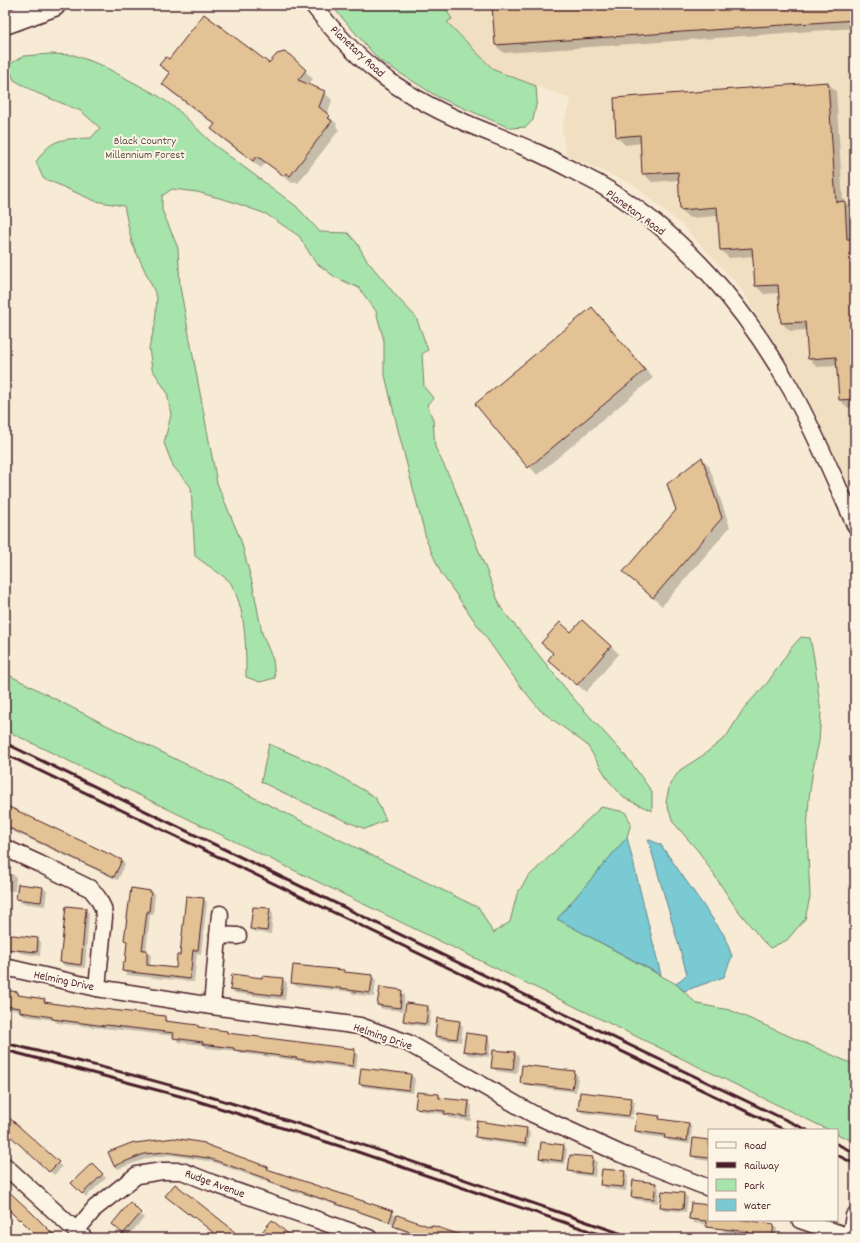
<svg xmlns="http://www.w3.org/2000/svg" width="860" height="1243" font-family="Dekko,sans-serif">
	<rect width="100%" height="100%" fill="#f7ebd5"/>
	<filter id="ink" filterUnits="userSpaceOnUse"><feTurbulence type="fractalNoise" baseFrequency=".025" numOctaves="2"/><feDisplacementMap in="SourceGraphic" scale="8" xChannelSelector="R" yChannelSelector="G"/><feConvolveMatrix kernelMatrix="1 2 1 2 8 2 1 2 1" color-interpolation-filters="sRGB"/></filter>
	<g filter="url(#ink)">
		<path fill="#f1dfc2" d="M431 5H855V502L808 399 740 287 683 226 634 185 566 155 562 128 571 99 494 70Z"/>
		<g fill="#a7e4ab" stroke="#78826b">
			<path d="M331 5H443L452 19 447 22 494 70 536 86 537 100 533 120 526 127 510 128 438 97 379 60Z"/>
			<path d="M50 54 74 55 101 65 157 95 177 109 213 144 296 206 320 232 348 233 357 243 366 259 397 297 416 317 428 350 422 354 424 387 434 399 427 404 433 420 435 447 453 484 501 608 574 699 630 761 652 792V811L624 798 609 781 587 745 540 710 518 683 441 573 427 542 399 434 384 371V341L376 311 359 288 335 277 315 262 299 236 266 214 230 201 197 192 172 189 162 196V210L178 248 180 287 217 483 241 541 253 586 262 633 273 660 275 678 260 682 246 677C246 647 246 608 230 582 227 578 201 561 195 556L191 487 173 466 164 443 171 415 167 392 152 369 149 348 155 325 157 297 132 243 124 206 95 201 43 178 36 162C52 137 63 139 91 138L100 128 81 111 37 93 14 80 8 65 24 56Z"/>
			<path d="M801 637 810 638 814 658 821 713 819 741 813 769 809 798 807 832 810 897 805 919 787 940 770 948 762 940 736 908 699 852 673 822 666 802 670 784 680 770 702 756 726 737 744 708 768 682 791 648Z"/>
			<path d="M5 673 100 722 479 908 493 933 510 922 517 894 528 877 601 807 625 812 631 823 627 837 557 919 676 984 697 1004 730 1010 855 1065V1142L837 1134V1130H829L5 730Z"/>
			<path d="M269 744 329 770 375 797 386 820 365 829 318 809 261 782Z"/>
		</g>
		<g fill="#79cad2" stroke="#66868f">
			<path d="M627 837 661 975 557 919Z"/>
			<path d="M648 839 661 845 724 935 732 956 724 977 684 991 676 984 687 974Z"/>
		</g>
		<g fill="#0003">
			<path d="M493 5H855V28L504 53 495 45Z"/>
			<path d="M290 56 313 79 308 85 324 92 332 100 327 115 337 124 336 126 339 130 298 183 295 181 292 183 266 163 261 168 220 137 212 129 215 125 171 92 163 84 171 75 160 65 169 60 269 64Z"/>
			<path d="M828 83 836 91 843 202H845L853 210 855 240V438L852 407 848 408 840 400 837 366 817 367 809 359 807 330 790 331 782 323 780 293 764 294 756 286 754 256 729 258 721 250 718 216 689 218 681 210 679 180 652 182 643 173 642 143 625 145 617 137Z"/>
			<path d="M592 308 653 378 537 475 477 404Z"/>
			<path d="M702 458 709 466 730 527 662 606 633 580 677 510Z"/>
			<path d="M572 633 611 646 619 654 586 692 557 668 554 654 543 643Z"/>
			<path d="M5 804 10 808 122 860 125 864 118 880 10 830 5 825Z"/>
			<path d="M5 873 12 874 16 877 15 891 5 890Z"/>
			<path d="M43 888 47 891 45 906 21 903 18 899Z"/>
			<path d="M132 889 151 891 155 895 153 915H150L146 951 151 955 150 966 177 969 181 956 203 899 207 902 201 954 197 953 194 982 127 975 123 971 126 964 128 943 126 940Z"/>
			<path d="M85 909 89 913 85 968 65 966 61 962Z"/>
			<path d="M270 909 273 913 271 934 255 932 251 928Z"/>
			<path d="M5 929 9 933 7 946H5Z"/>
			<path d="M38 939 41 942 40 956 20 953 16 950Z"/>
			<path d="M344 971 345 973 372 976 376 980 374 997 353 994 351 992 296 986 292 982Z"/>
			<path d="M263 977 283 979 287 983 285 1000 235 993 231 990 262 979Z"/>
			<path d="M5 991 18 993 22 997 44 1000 47 1003 86 1009 165 1017 168 1022 198 1026 201 1029 227 1032 229 1034 354 1050 358 1054 356 1069 302 1062 300 1061 239 1053 237 1051 207 1048 204 1045 178 1042 175 1036 57 1023 54 1020 25 1016 21 1011 5 1009Z"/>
			<path d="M401 991 405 995 403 1011 382 1009 378 1005Z"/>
			<path d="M428 1007 431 1011 429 1027 408 1024 404 1021Z"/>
			<path d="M459 1022 463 1026 461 1042 440 1040 436 1036Z"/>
			<path d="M487 1037 491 1041 489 1057 468 1055 464 1051Z"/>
			<path d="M515 1053 519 1057 517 1074 496 1071 492 1067Z"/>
			<path d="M574 1072 578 1076 576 1092 525 1086 521 1083Z"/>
			<path d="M411 1075 415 1079 413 1093 364 1087 360 1084Z"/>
			<path d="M418 1093 439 1095 443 1099 469 1102 472 1106 471 1121 449 1118 445 1114 420 1111 416 1107Z"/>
			<path d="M631 1099 635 1102 633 1115 582 1109V1111L633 1117V1119L582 1113 579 1109Z"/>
			<path d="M5 1115 38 1144 62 1167 54 1175 5 1130Z"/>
			<path d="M659 1117 663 1121 689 1124 692 1128 690 1144 669 1141 666 1138 640 1135 636 1131Z"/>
			<path d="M526 1129 530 1133 528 1147 480 1140 476 1136Z"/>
			<path d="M709 1141V1161L696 1159 692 1155Z"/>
			<path d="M134 1143 267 1168 270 1170 392 1212 397 1217 432 1228V1226L466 1238H428L424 1237 423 1238 398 1229 393 1224 300 1193 299 1194 213 1162 170 1155 148 1158 118 1169 114 1165Z"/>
			<path d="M563 1145 567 1149 565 1164 544 1162 540 1158Z"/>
			<path d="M593 1158 597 1162 595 1177 573 1174 569 1170Z"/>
			<path d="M92 1165 106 1178 86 1197 73 1183Z"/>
			<path d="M624 1172 628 1176 626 1191 605 1188 601 1184Z"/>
			<path d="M656 1184 659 1188 658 1203 636 1200 632 1196Z"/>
			<path d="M684 1194 688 1198 686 1212 664 1210 661 1206Z"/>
			<path d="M170 1200 240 1238H221L218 1236H217L193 1216 192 1217Z"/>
			<path d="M130 1204 144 1218 127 1237 117 1228Z"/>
			<path d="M709 1206V1220H748L747 1222 773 1225 777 1229 776 1238H751L750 1235 725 1232 721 1228V1226L694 1223 691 1219Z"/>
			<path d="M307 1233 312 1238H302Z"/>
			<path d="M781 1233 802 1236 804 1238H780Z"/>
		</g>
		<g fill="#e3c295" stroke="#4a1f2b">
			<path d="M492 5H855V20L495 45Z"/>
			<path d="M204 14 269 63 277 54 281 53 284 52 290 55 306 70 298 80 325 91 319 107 330 116 328 118 332 121 290 176 286 173 284 176 257 156 253 161 211 129 215 124 162 84 170 73 159 65 166 57 169 59Z"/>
			<path d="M828 82 836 202 845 201 847 239H855V399L839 400 836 357 808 359 805 322 781 323 778 285 755 286 752 248 720 250 717 207 680 210 678 172 642 174 640 135 616 137 614 98Z"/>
			<path d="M592 307 645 370 528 468 475 404Z"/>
			<path d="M702 457 722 518 653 598 623 572 676 510 667 484Z"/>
			<path d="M582 620 611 646 577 685 548 660 553 653 541 643 560 622 571 632Z"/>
			<path d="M5 805 122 860 114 877 5 826Z"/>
			<path d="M18 884 43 887 41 902 16 899Z"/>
			<path d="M131 888 151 891 149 912H147L142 950H147V965L176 968 177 955H180L186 896 204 898 198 950H193L190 979 122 971 123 962 125 963 127 941 124 940Z"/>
			<path d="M66 906 86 908 81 965 60 962Z"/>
			<path d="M253 907 270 908 267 931 250 929Z"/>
			<path d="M5 934 38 938 37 952 5 949Z"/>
			<path d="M293 965 344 970V972L373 975 370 993 348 990V989L291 983Z"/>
			<path d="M232 974 262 978V976L283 978 281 996 230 990Z"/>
			<path d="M380 987 402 990 400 1008 377 1005Z"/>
			<path d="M5 990 18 992V995L45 999 44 1002 85 1008V1007L165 1016V1021L198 1025V1027L227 1031V1033L355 1049 353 1066 297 1059V1058L234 1050V1048L202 1044 203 1042 173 1038 174 1033 106 1025 105 1026 52 1019V1017L20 1012V1008L5 1006Z"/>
			<path d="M406 1003 428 1006 426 1024 403 1021Z"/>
			<path d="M437 1018 460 1021 457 1039 435 1036Z"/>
			<path d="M466 1033 488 1036 486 1054 463 1051Z"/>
			<path d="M493 1050 515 1052 513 1070 491 1068Z"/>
			<path d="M522 1065 575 1071 572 1089 520 1083Z"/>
			<path d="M361 1068 411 1074 409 1090 359 1084Z"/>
			<path d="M417 1092 439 1094V1098L469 1101 467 1117 444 1114 445 1111 415 1108Z"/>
			<path d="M580 1092 632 1098 629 1116 578 1110Z"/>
			<path d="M637 1113 660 1116 659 1119 689 1123 687 1141 664 1138 665 1135 635 1131Z"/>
			<path d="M5 1114 59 1162 49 1172 5 1131Z"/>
			<path d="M477 1121 527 1128 525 1144 475 1137Z"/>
			<path d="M174 1138 205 1143V1144L268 1167 267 1169 393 1211 389 1222 296 1190 295 1191 269 1182 270 1180 208 1158 165 1152 144 1154 114 1166 108 1152 134 1142 135 1143Z"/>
			<path d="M693 1138 709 1140V1158L691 1156Z"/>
			<path d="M541 1142 564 1145 562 1161 539 1158Z"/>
			<path d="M570 1155 593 1157 591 1174 568 1171Z"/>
			<path d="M92 1163 103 1174 82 1194 71 1183Z"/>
			<path d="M602 1169 625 1171 623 1187 600 1185Z"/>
			<path d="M633 1180 656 1183 654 1199 631 1197Z"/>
			<path d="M175 1184 227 1225 241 1238H220L189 1213 188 1214 165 1196Z"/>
			<path d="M5 1188 31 1212 57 1238H39L20 1219 19 1220 5 1206Z"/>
			<path d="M662 1191 684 1193 683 1209 660 1207Z"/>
			<path d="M130 1202 141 1213 123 1234 112 1224Z"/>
			<path d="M691 1203 709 1205V1220H744L774 1224 772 1238H749V1232L706 1227V1221L689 1219Z"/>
			<path d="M397 1215 431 1227V1225L464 1236V1238H433L420 1233 419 1235 393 1226Z"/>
			<path d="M272 1220 293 1238H257Z"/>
		</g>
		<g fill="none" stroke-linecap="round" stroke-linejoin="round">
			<g stroke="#4a1f2b" stroke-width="19">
				<g id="street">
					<path d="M313 5C331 28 352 52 375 70 402 92 434 109 466 123 489 133 514 142 538 153 558 162 577 173 597 183 681 230 746 308 792 391 816 434 835 480 855 525"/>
					<path d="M5 848 40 864 91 889 98 898 103 908 104 917 97 988"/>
					<path d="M218 935 238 936"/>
					<path d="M5 967 97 988 212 1006 360 1026 408 1043 533 1114 621 1154 709 1188"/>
					<path d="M212 1006 220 914"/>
					<path d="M5 1166 84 1238"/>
					<path d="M800 1220 850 1237"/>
					<path d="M76 1231 95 1208 137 1175 162 1171H182L212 1183 369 1238"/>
					<path d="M850 1238 854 1216"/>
				</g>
			</g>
			<g stroke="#4a1f2b" stroke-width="25">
				<path id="primary" d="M5 23 54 5"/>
			</g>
			<use href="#street" stroke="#fcf5e5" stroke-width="16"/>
			<use href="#primary" stroke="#fcf5e5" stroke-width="22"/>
			<g stroke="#4a1f2b" stroke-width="3">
				<path d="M5 743 554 1009 807 1130"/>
				<path d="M5 754 785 1130"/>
				<path d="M5 1043C69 1059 134 1074 197 1093 345 1136 489 1189 634 1238"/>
				<path d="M5 1050 191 1099 352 1150 610 1238"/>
				<path d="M837 1144 855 1153"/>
				<path d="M837 1155 855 1164"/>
			</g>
		</g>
	</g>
	<g text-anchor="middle" stroke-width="4" stroke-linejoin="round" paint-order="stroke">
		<g font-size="12" fill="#4a1f2b" stroke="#fcf5e5">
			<text transform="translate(358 51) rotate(43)" y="4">Planetary Road</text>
			<text transform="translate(636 212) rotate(36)" y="4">Planetary Road</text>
			<text transform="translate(64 980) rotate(12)" y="4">Helming Drive</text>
			<text transform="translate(383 1036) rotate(19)" y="4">Helming Drive</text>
			<text transform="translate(215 1183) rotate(20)" y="4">Rudge Avenue</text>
		</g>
		<g font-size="12" fill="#61504b" stroke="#fcf5e5">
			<text x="145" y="144">Black Country<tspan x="145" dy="14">Millennium Forest</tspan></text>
		</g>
	</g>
	<rect width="860" height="1243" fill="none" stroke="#fcf5e5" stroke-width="20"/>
	<rect x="10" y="10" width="840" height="1223" fill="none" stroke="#4a1f2b" stroke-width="1.5" filter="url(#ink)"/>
	<rect x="708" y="1129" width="130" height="92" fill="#fcf5e5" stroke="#b59f9b"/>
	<rect x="716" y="1142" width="20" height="6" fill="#fcf5e5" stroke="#b59f9b"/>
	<text x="744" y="1149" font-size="12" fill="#4a1f2b">Road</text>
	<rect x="716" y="1162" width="20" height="6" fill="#4a1f2b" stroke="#b59f9b"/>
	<text x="744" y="1169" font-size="12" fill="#4a1f2b">Railway</text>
	<rect x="716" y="1179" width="20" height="12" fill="#a7e4ab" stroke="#b59f9b"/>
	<text x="744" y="1189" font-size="12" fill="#4a1f2b">Park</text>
	<rect x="716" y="1199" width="20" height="12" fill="#79cad2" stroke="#b59f9b"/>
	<text x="744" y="1209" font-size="12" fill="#4a1f2b">Water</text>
</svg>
